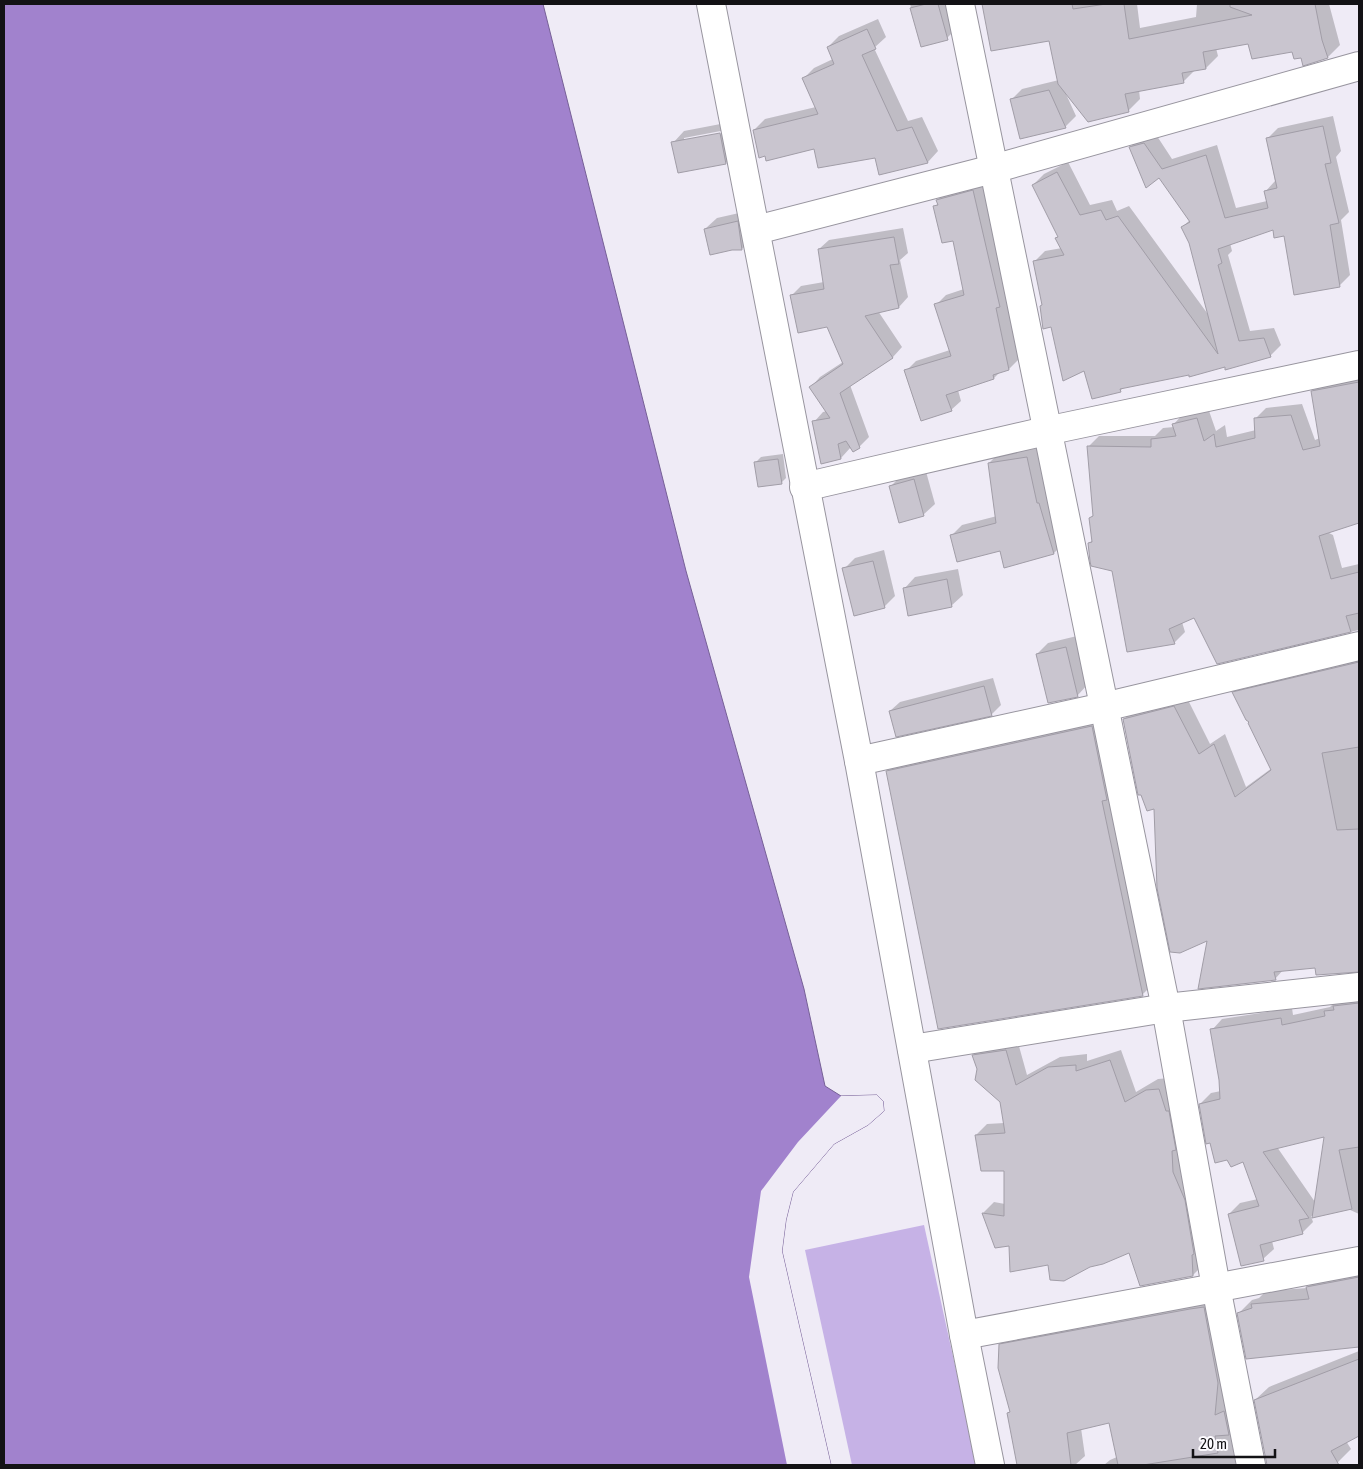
<svg xmlns="http://www.w3.org/2000/svg" width="1363" height="1469" font-family="'Asap Condensed',sans-serif">
	<rect width="100%" height="100%" fill="#efebf6"/>
	<path fill="#c6b2e6" d="M924 1225 977 1465H852L805 1250Z"/>
	<path fill="#a182cd" stroke="#766096" d="M4 4H543L686 571 804 989 825 1086 841 1096 877 1095 883 1101 884 1111 868 1125 834 1144 793 1192 786 1220 782 1251 831 1465H4Z"/>
	<path fill="#efebf6" d="M877 1095 883 1101 884 1111 868 1125 834 1144 793 1192 786 1220 782 1251 831 1465H787L749 1277 761 1191 798 1142 841 1096Z"/>
	<g fill="#0003" fill-rule="evenodd">
		<path d="M910 4H952L958 27 947 38 922 46Z"/>
		<path d="M983 4H1137L1140 28 1196 17 1197 4H1329L1340 45 1328 57 1302 56 1293 51 1249 42 1216 48 1218 56 1206 68 1195 70 1183 82 1139 90 1140 99 1128 111 1066 94 1076 116 1065 127 1011 100 1022 89 1059 80 1050 40 992 50Z"/>
		<path d="M878 19 886 37 874 48 908 121 922 117 938 151 928 162 880 174 876 157 815 148 754 130 765 119 816 107 803 79 814 68 833 59 828 47 839 36Z"/>
		<path d="M1333 116 1341 151 1336 157 1349 212 1341 220 1350 275 1340 285 1285 234 1273 229 1230 243 1232 251 1228 255 1250 331 1274 328 1281 345 1270 356 1124 387 1120 391 1085 369 1052 326 1043 304 1034 262 1045 251 1062 248 1059 236 1033 185 1044 174 1068 162 1090 205 1112 200 1117 211 1129 206 1210 317 1190 242 1182 227 1190 220 1160 177 1130 147 1141 137 1155 133 1172 159 1217 145 1236 208 1267 201 1265 192 1275 181 1267 139 1278 128Z"/>
		<path d="M731 122 737 152 726 163 673 143 684 131ZM726 130 727 133 684 141V138Z"/>
		<path d="M983 181 1009 296 1006 299 1019 359 1009 369 1000 372 994 378 958 390 961 401 951 410 906 371 916 361 950 350 936 305 946 295 964 289 954 239 935 207 938 203 937 200 947 190Z"/>
		<path d="M748 211 753 238 742 249 705 229 717 218Z"/>
		<path d="M903 228 908 253 900 260 908 297 899 307 878 311 902 347 893 357 850 385 869 437 859 447H851L841 458 822 462 814 422 823 412 827 411 811 387 820 377 843 362 828 326 791 296 801 286 824 282 819 249 829 240Z"/>
		<path d="M1359 374V522L1327 532 1333 535 1342 568 1359 564V630L1218 662 1195 617 1182 622 1185 632 1174 643 1128 651 1113 570 1089 543 1093 540 1090 518 1095 514 1088 447 1099 436H1155L1163 428 1174 427 1173 425 1184 413 1208 408 1216 431 1225 425 1227 437 1256 430 1255 419 1266 408 1302 404 1315 440 1320 438 1312 392 1323 380Z"/>
		<path d="M1037 447 1064 543 1054 553 1005 566 1001 549 952 535 962 525 997 516 989 463 999 453Z"/>
		<path d="M783 454 786 478 781 483 755 463 761 457Z"/>
		<path d="M925 468 935 504 923 515 891 486 902 475Z"/>
		<path d="M884 550 895 596 884 607 844 569 855 558Z"/>
		<path d="M958 569 963 595 951 606 904 589 915 577Z"/>
		<path d="M1077 636 1088 684 1077 696 1037 654 1048 643Z"/>
		<path d="M1359 654V966L1330 973 1316 966 1284 969 1275 979 1208 939 1155 808 1124 719 1135 708 1186 696 1210 744 1225 734 1246 787 1272 768 1251 722 1233 693 1244 682Z"/>
		<path d="M993 678 1001 705 991 715 890 711 900 702Z"/>
		<path d="M1114 704 1165 972 1142 995 888 771 910 749Z"/>
		<path d="M1359 994V1214L1348 1209 1311 1216 1313 1222 1302 1233 1272 1241 1274 1249 1263 1259 1229 1214 1240 1203 1258 1199 1244 1161 1200 1104 1211 1093 1221 1091 1212 1030 1222 1019 1292 1008 1293 1015 1330 1007 1336 1001ZM1325 1135 1315 1202 1277 1147Z"/>
		<path d="M1017 1039 1027 1075 1060 1057 1087 1054V1061L1121 1050 1136 1092 1158 1079 1170 1078 1204 1264 1193 1275 1130 1251 1049 1264 1010 1245 983 1213 994 1202 1005 1204V1170L976 1135 987 1124 1004 1123 1001 1102 978 1069 973 1056 984 1045Z"/>
		<path d="M1359 1267V1346L1247 1358 1238 1314 1252 1300 1259 1298 1266 1291 1307 1288 1320 1274Z"/>
		<path d="M1204 1296 1242 1420 1230 1433 1236 1465H1104L1110 1460 1117 1457 1110 1421 1081 1428 1085 1456 1075 1465H1043L1045 1461 1019 1465 1008 1414 1011 1411 1000 1345 1013 1332Z"/>
		<path d="M1359 1351V1435L1346 1441 1351 1449 1338 1462 1323 1465H1268L1255 1400 1269 1387Z"/>
	</g>
	<g fill="#c9c5cf" stroke="#a19da7">
		<path d="M926 4H938L948 40 921 47 910 8Z"/>
		<path d="M982 4H1072L1073 9 1106 4H1124L1129 39 1252 15 1230 7V4H1315L1322 40 1328 58 1303 66 1301 58 1294 59 1292 52 1252 59 1248 44 1203 52 1206 69 1182 73 1184 83 1125 94 1129 112 1088 122 1058 84 1049 41 991 51Z"/>
		<path d="M867 29 876 49 862 55 897 131 912 127 928 163 879 175 875 158 818 168 814 149 766 161 765 156 759 158 753 130 818 114 802 78 834 64 827 47Z"/>
		<path d="M1049 90 1066 128 1020 139 1010 99Z"/>
		<path d="M1323 126 1331 163 1325 164 1339 223 1330 225 1340 287 1294 295 1284 236 1274 238 1273 230 1218 249 1222 263 1218 265 1239 341 1264 338 1271 357 1225 370V367L1189 377V375L1120 389 1121 392 1092 399 1084 371 1063 381 1051 327 1043 329 1040 306 1042 305 1033 261 1064 255 1055 238 1058 237 1032 185 1057 172 1080 215 1101 210 1106 220 1118 216 1218 354 1189 243 1181 227 1190 222 1159 178 1146 188 1129 147 1144 143 1162 169 1206 155 1225 218 1268 208 1264 191 1277 188 1266 138Z"/>
		<path d="M720 133 726 164 678 173 671 142Z"/>
		<path d="M973 190 1000 307 996 308 1009 370 993 375 994 379 946 395 952 411 921 421 904 370 951 356 934 304 964 295 953 241 942 243 933 206 938 205 936 200Z"/>
		<path d="M738 221 742 250H732L710 255 704 229Z"/>
		<path d="M894 237 899 264 890 265 899 308 865 316 893 358 840 393 860 448 853 452 846 441 838 444 841 459 821 464 812 421 830 418 809 387 843 364 827 327 798 333 790 295 824 289 818 249Z"/>
		<path d="M1359 382V523L1319 536 1331 579 1359 572V613L1346 616 1351 632 1217 664 1194 618 1169 629 1175 644 1127 652 1112 571 1091 566 1090 561 1088 543 1092 542 1089 518 1093 516 1087 446 1151 447V439L1176 436 1172 424 1197 418 1204 441 1214 434 1216 447 1255 438 1254 418 1291 415 1303 450 1320 446 1311 391Z"/>
		<path d="M1027 457 1037 503H1039L1054 554 1004 568 1000 551 957 562 950 535 996 523 988 463Z"/>
		<path d="M778 459 782 484 758 487 754 462Z"/>
		<path d="M914 479 924 516 899 523 889 486Z"/>
		<path d="M873 561 885 608 854 616 842 568Z"/>
		<path d="M947 579 952 607 908 616 903 588Z"/>
		<path d="M1066 647 1078 697 1048 703 1036 654Z"/>
		<path d="M1359 662V747L1322 753 1337 830 1359 829V972L1316 975 1315 968 1274 972 1276 980 1198 989 1207 941 1180 953 1170 952 1157 888 1154 809 1147 811 1141 795H1138L1123 719 1174 706 1199 754 1214 744 1235 797 1271 770 1248 723 1249 722 1246 720 1232 692Z"/>
		<path d="M984 686 992 716 896 737 889 711Z"/>
		<path d="M1092 726 1107 800 1102 801 1143 996 938 1029 886 771Z"/>
		<path d="M1359 1003V1147L1339 1150 1352 1209 1312 1218 1324 1137 1263 1152 1309 1218 1299 1220 1303 1234 1260 1245 1264 1261 1241 1266 1228 1214 1259 1206 1243 1162 1231 1167 1227 1160 1215 1163 1210 1143 1206 1144 1199 1104 1220 1099 1219 1080 1210 1029 1281 1018 1282 1025 1325 1016 1324 1011 1334 1010 1333 1006Z"/>
		<path d="M1006 1050 1016 1085 1048 1067 1076 1065V1071L1110 1060 1125 1102 1146 1090 1159 1089 1166 1111H1169L1176 1150 1172 1151 1173 1172 1185 1200 1194 1254 1192 1255 1193 1276 1140 1286 1129 1253 1103 1264 1090 1267 1064 1281 1050 1280 1048 1265 1010 1272 1009 1246 995 1248 982 1213 1004 1216V1171H981L975 1135 1005 1133 1000 1102 975 1080 977 1069 972 1055Z"/>
		<path d="M1359 1277V1347L1246 1359 1237 1313 1252 1308 1251 1304 1309 1299 1306 1287Z"/>
		<path d="M1204 1307 1218 1383 1215 1415 1224 1411 1229 1435 1215 1436 1218 1453 1143 1465H1118L1109 1423 1067 1433 1071 1465H1017L1007 1413 1010 1412 998 1368 999 1344 1190 1309Z"/>
		<path d="M1359 1359V1436L1331 1451 1339 1465H1267L1254 1400Z"/>
	</g>
	<g fill="none" stroke-linecap="round" stroke-linejoin="round">
		<g stroke="#98959f" stroke-width="30">
			<g id="minor">
				<path d="M711 4 859 761 964 1335 990 1465"/>
				<path d="M960 4 1166 1008 1216 1287 1251 1465"/>
				<path d="M756 230 993 169 1359 66"/>
				<path d="M804 487 1046 431 1359 365"/>
				<path d="M859 761 1104 707 1359 646"/>
				<path d="M912 1049 1166 1008 1359 987"/>
				<path d="M964 1335 1359 1261"/>
			</g>
		</g>
		<use href="#minor" stroke="#fff" stroke-width="28"/>
	</g>
	<rect width="1363" height="1469" fill="none" stroke="#131215" stroke-width="10"/>
	<path d="M1193 1449v8h82v-8" fill="none" stroke="#131215" stroke-width="2.5"/>
	<text x="1200" y="1449" font-size="15" fill="#131215" stroke="#fcfafe" stroke-width="4" paint-order="stroke">20 m</text>
</svg>
